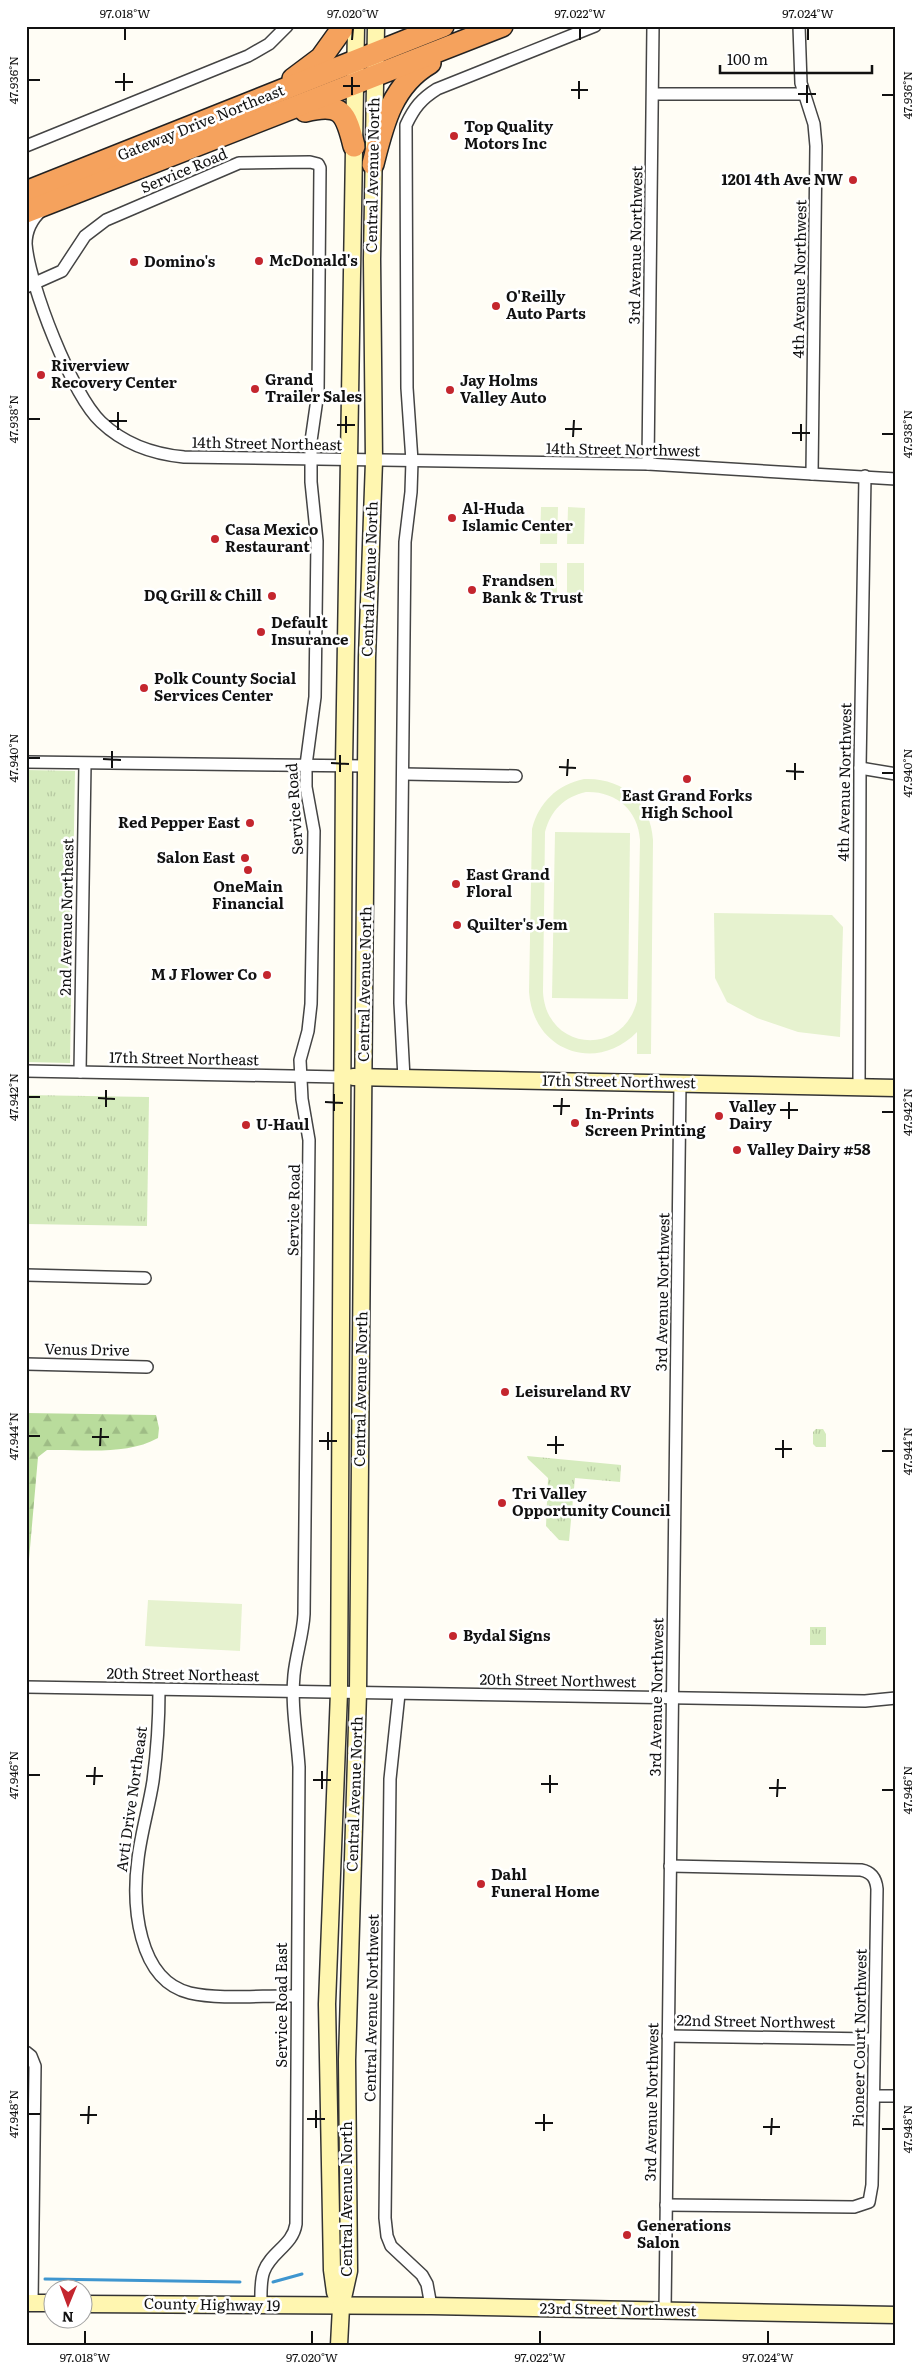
<svg xmlns="http://www.w3.org/2000/svg" width="922" height="2371" font-family="Literata,serif">
	<defs>
		<pattern id="grass-tufts" width="24" height="20" patternUnits="userSpaceOnUse" patternTransform="scale(1.25)"><rect width="24" height="20" fill="#d5ebbd"/><path d="M3 7l-1-3M5 7V3M7 7l1-3M15 17l-1-3M17 17v-4M19 17l1-3" fill="none" stroke="#b6c8a1"/></pattern>
		<pattern id="forest-firs" width="22" height="20" patternUnits="userSpaceOnUse" patternTransform="scale(1.25)"><rect width="22" height="20" fill="#b9dc9c"/><path d="M5 1l3.5 6h-7zM16 11l3.5 6h-7z" fill="#9ebc85"/></pattern>
	</defs>
	<rect width="100%" height="100%" fill="#fffdf5"/>
	<g fill="url(#grass-tufts)">
		<path d="M26 770 75 771 70 1063 26 1062Z"/>
		<path d="M26 1095 149 1097 147 1226 26 1224Z"/>
		<path d="M816 1429H823L826 1434V1447H816L813 1444V1432Z"/>
		<path d="M527 1456 621 1465 620 1482 575 1478 569 1541 559 1540 546 1526 548 1478 528 1459Z"/>
		<rect x="810" y="1627" width="16" height="18"/>
	</g>
	<path fill="url(#forest-firs)" d="M26 1413 156 1415 159 1428 158 1438C126 1456 82 1449 47 1450L38 1457 27 1582Z"/>
	<g fill="#e6f2cf" fill-rule="evenodd">
		<path d="M541 507H558L557 544H540Z"/>
		<path d="M568 507 585 508 584 544H567Z"/>
		<rect x="540" y="563" width="17" height="37"/>
		<rect x="567" y="563" width="17" height="37"/>
		<path d="M584 779C622 777 651 802 653 840L651 1054H637V1032C596 1074 533 1051 529 992L532 829C539 802 557 785 584 779ZM586 792C616 791 638 810 640 840L637 1001C623 1058 546 1051 543 992L545 832C551 810 564 797 586 792Z"/>
		<path d="M555 832 630 833 628 999 552 998Z"/>
		<path d="M714 913 832 915 843 927 840 1037 798 1032 757 1018 727 1002 715 978Z"/>
		<path d="M148 1600 242 1604 240 1651 145 1646Z"/>
	</g>
	<g fill="none" stroke-linecap="round" stroke-linejoin="round">
		<g stroke="#3f96cf" stroke-width="3">
			<path d="M45 2279 240 2282"/>
			<path d="M273 2282 302 2274"/>
		</g>
		<g stroke="#444" stroke-width="14">
			<g id="street">
				<path d="M799 26 801 83 814 124 816 146 812 474"/>
				<path d="M654 94H803"/>
				<path d="M26 146 248 56 269 44 287 26"/>
				<path d="M42 210C32 219 26 231 26 244 29 284 72 395 101 422 124 444 152 454 184 457L648 464 896 479"/>
				<path d="M26 287 62 271 85 236 106 220 239 163 310 162 318 164 320 168 318 392 311 441V482L317 541 315 697 306 765V787L314 831 311 1004 308 1031 300 1060 302 1099 309 1140 304 1614C303 1635 296 1654 294 1675 291 1706 297 1736 299 1767L296 2224C293 2245 271 2252 264 2271 260 2281 261 2295 261 2306"/>
				<path d="M648 464 653 26"/>
				<path d="M26 762 367 766"/>
				<path d="M860 768 896 774"/>
				<path d="M403 774 516 776"/>
				<path d="M26 1071 341 1077"/>
				<path d="M80 1072 85 764"/>
				<path d="M404 1078 400 1003 405 542 411 492 412 461 407 388 406 125C414 108 421 99 437 89L595 26"/>
				<path d="M859 1088 860 768 865 476"/>
				<path d="M26 1275 145 1278"/>
				<path d="M26 1364 147 1367"/>
				<path d="M26 1687 865 1701 896 1698"/>
				<path d="M159 1690C159 1721 157 1751 153 1781 149 1807 141 1833 138 1859 132 1904 137 1980 190 1993 220 2000 266 1995 297 1996"/>
				<path d="M399 1694 390 1779 385 2218 387 2236 391 2246 422 2275 427 2284 431 2306"/>
				<path d="M668 2036 874 2039"/>
				<path d="M26 2052 31 2056 35 2066 32 2303"/>
				<path d="M874 2096H896"/>
				<path d="M666 2205 854 2207 869 2202 872 2185 877 1889C876 1879 872 1872 861 1870L670 1866"/>
				<path d="M665 2311 680 1083"/>
			</g>
		</g>
		<g stroke="#333" stroke-width="19">
			<g id="secondary">
				<path d="M353 1077 896 1088"/>
				<path d="M26 2303H52"/>
				<path d="M82 2304 431 2306 896 2315"/>
				<path d="M341 2307 335 2292 332 2270 327 2004 339 1692 344 766 356 26"/>
				<path d="M339 2345 341 2307 349 2271 347 2060 358 1692 367 658 374 461 372 259 376 26"/>
			</g>
		</g>
		<g stroke="#222" stroke-width="24">
			<g id="highway">
				<path d="M293 79 321 58 344 26"/>
				<path d="M305 111C342 102 346 113 354 146"/>
				<path d="M373 164C383 124 392 85 430 63"/>
				<path d="M26 192 443 26"/>
				<path d="M26 212 502 26"/>
			</g>
		</g>
		<use href="#street" stroke="#fff" stroke-width="11"/>
		<use href="#secondary" stroke="#fff6b0" stroke-width="16"/>
		<use href="#highway" stroke="#f5a25d" stroke-width="21"/>
	</g>
	<path fill="none" stroke="#111" stroke-width="2" d="M125 40V28M352 40 353 28M580 40V28M808 40V28M28 80H40M115 82H133M343 86H360M571 90H588M124 91V73M798 94H816M352 95V77M882 95H894M579 99V81M807 103V85M28 419H40M109 421H127M337 425H355M565 429H582M118 430V412M346 433V416M792 433H810M882 434H894M573 437 574 420M801 441V424M28 758H40M103 759 121 760M331 763 349 764M559 767 576 768M112 768V751M786 771 804 772M340 772V755M882 773H894M567 776 568 759M795 780V763M28 1097H40M98 1098 115 1099M325 1102 343 1103M553 1106H570M106 1107V1090M780 1110H798M334 1111V1094M882 1112H894M561 1115 562 1098M789 1119V1102M28 1436H40M92 1437H109M319 1441H337M547 1445H564M100 1446 101 1428M775 1449H792M328 1450V1432M882 1451H894M556 1454V1436M783 1458V1440M28 1775H40M86 1776H103M313 1780H331M541 1784H558M94 1785 95 1767M769 1788H786M322 1789V1771M882 1790H894M550 1793V1775M777 1797 778 1779M28 2114H40M80 2115H97M307 2119H325M535 2123H553M88 2124 89 2106M763 2127H780M316 2128V2110M882 2129H894M544 2131V2114M771 2135 772 2118M85 2344V2331M312 2344V2331M540 2344V2331M768 2344V2331"/>
	<g fill="#c4262e" stroke="#fff" stroke-width="2">
		<circle cx="454" cy="136" r="5"/>
		<circle cx="853" cy="180" r="5"/>
		<circle cx="259" cy="261" r="5"/>
		<circle cx="134" cy="262" r="5"/>
		<circle cx="496" cy="306" r="5"/>
		<circle cx="41" cy="375" r="5"/>
		<circle cx="255" cy="389" r="5"/>
		<circle cx="450" cy="390" r="5"/>
		<circle cx="452" cy="518" r="5"/>
		<circle cx="215" cy="539" r="5"/>
		<circle cx="472" cy="590" r="5"/>
		<circle cx="272" cy="596" r="5"/>
		<circle cx="261" cy="632" r="5"/>
		<circle cx="144" cy="688" r="5"/>
		<circle cx="687" cy="779" r="5"/>
		<circle cx="250" cy="823" r="5"/>
		<circle cx="245" cy="858" r="5"/>
		<circle cx="248" cy="870" r="5"/>
		<circle cx="456" cy="884" r="5"/>
		<circle cx="457" cy="925" r="5"/>
		<circle cx="267" cy="975" r="5"/>
		<circle cx="719" cy="1116" r="5"/>
		<circle cx="575" cy="1123" r="5"/>
		<circle cx="246" cy="1125" r="5"/>
		<circle cx="737" cy="1150" r="5"/>
		<circle cx="505" cy="1392" r="5"/>
		<circle cx="502" cy="1503" r="5"/>
		<circle cx="453" cy="1636" r="5"/>
		<circle cx="481" cy="1884" r="5"/>
		<circle cx="627" cy="2235" r="5"/>
	</g>
	<g text-anchor="middle" stroke-width="5" stroke-linejoin="round" paint-order="stroke">
		<g font-size="15" fill="#111" stroke="#fff">
			<text transform="translate(201 123) rotate(-22)" y="5">Gateway Drive Northeast</text>
			<text transform="translate(184 171) rotate(-23)" y="5">Service Road</text>
			<text transform="translate(373 175) rotate(-89)" y="5">Central Avenue North</text>
			<text transform="translate(636 245) rotate(-89)" y="5">3rd Avenue Northwest</text>
			<text transform="translate(800 279) rotate(-89)" y="5">4th Avenue Northwest</text>
			<text transform="translate(267 444) rotate(1)" y="5">14th Street Northeast</text>
			<text transform="translate(623 450) rotate(1)" y="5">14th Street Northwest</text>
			<text transform="translate(370 579) rotate(-88)" y="5">Central Avenue North</text>
			<text transform="translate(845 782) rotate(-89)" y="5">4th Avenue Northwest</text>
			<text transform="translate(295 809) rotate(-94)" y="5">Service Road</text>
			<text transform="translate(67 917) rotate(-89)" y="5">2nd Avenue Northeast</text>
			<text transform="translate(365 984) rotate(-89)" y="5">Central Avenue North</text>
			<text transform="translate(184 1059) rotate(1)" y="5">17th Street Northeast</text>
			<text transform="translate(619 1082) rotate(1)" y="5">17th Street Northwest</text>
			<text transform="translate(294 1210) rotate(-89)" y="5">Service Road</text>
			<text transform="translate(663 1292) rotate(-89)" y="5">3rd Avenue Northwest</text>
			<text transform="translate(87 1350) rotate(1)" y="5">Venus Drive</text>
			<text transform="translate(361 1389) rotate(-89)" y="5">Central Avenue North</text>
			<text transform="translate(183 1675) rotate(1)" y="5">20th Street Northeast</text>
			<text transform="translate(558 1681) rotate(1)" y="5">20th Street Northwest</text>
			<text transform="translate(657 1697) rotate(-89)" y="5">3rd Avenue Northwest</text>
			<text transform="translate(355 1794) rotate(-88)" y="5">Central Avenue North</text>
			<text transform="translate(132 1799) rotate(-82)" y="5">Avti Drive Northeast</text>
			<text transform="translate(282 2005) rotate(-90)" y="5">Service Road East</text>
			<text transform="translate(372 2008) rotate(-89)" y="5">Central Avenue Northwest</text>
			<text transform="translate(756 2022) rotate(1)" y="5">22nd Street Northwest</text>
			<text transform="translate(860 2038) rotate(-89)" y="5">Pioneer Court Northwest</text>
			<text transform="translate(652 2102) rotate(-89)" y="5">3rd Avenue Northwest</text>
			<text transform="translate(347 2199) rotate(-90)" y="5">Central Avenue North</text>
			<text transform="translate(212 2305) rotate(1)" y="5">County Highway 19</text>
			<text transform="translate(618 2310) rotate(1)" y="5">23rd Street Northwest</text>
		</g>
		<g font-size="15" font-weight="bold" fill="#111" stroke="#fff" text-anchor="start">
			<text x="464" y="132">Top Quality<tspan x="464" dy="17">Motors Inc</tspan></text>
			<text x="843" y="185" text-anchor="end">1201 4th Ave NW</text>
			<text x="269" y="266">McDonald's</text>
			<text x="144" y="267">Domino's</text>
			<text x="506" y="302">O'Reilly<tspan x="506" dy="17">Auto Parts</tspan></text>
			<text x="51" y="371">Riverview<tspan x="51" dy="17">Recovery Center</tspan></text>
			<text x="265" y="385">Grand<tspan x="265" dy="17">Trailer Sales</tspan></text>
			<text x="460" y="386">Jay Holms<tspan x="460" dy="17">Valley Auto</tspan></text>
			<text x="462" y="514">Al-Huda<tspan x="462" dy="17">Islamic Center</tspan></text>
			<text x="225" y="535">Casa Mexico<tspan x="225" dy="17">Restaurant</tspan></text>
			<text x="482" y="586">Frandsen<tspan x="482" dy="17">Bank &amp; Trust</tspan></text>
			<text x="262" y="601" text-anchor="end">DQ Grill &amp; Chill</text>
			<text x="271" y="628">Default<tspan x="271" dy="17">Insurance</tspan></text>
			<text x="154" y="684">Polk County Social<tspan x="154" dy="17">Services Center</tspan></text>
			<text x="687" y="801" text-anchor="middle">East Grand Forks<tspan x="687" dy="17">High School</tspan></text>
			<text x="240" y="828" text-anchor="end">Red Pepper East</text>
			<text x="235" y="863" text-anchor="end">Salon East</text>
			<text x="466" y="880">East Grand<tspan x="466" dy="17">Floral</tspan></text>
			<text x="248" y="892" text-anchor="middle">OneMain<tspan x="248" dy="17">Financial</tspan></text>
			<text x="467" y="930">Quilter's Jem</text>
			<text x="257" y="980" text-anchor="end">M J Flower Co</text>
			<text x="729" y="1112">Valley<tspan x="729" dy="17">Dairy</tspan></text>
			<text x="585" y="1119">In-Prints<tspan x="585" dy="17">Screen Printing</tspan></text>
			<text x="256" y="1130">U-Haul</text>
			<text x="747" y="1155">Valley Dairy #58</text>
			<text x="515" y="1397">Leisureland RV</text>
			<text x="512" y="1499">Tri Valley<tspan x="512" dy="17">Opportunity Council</tspan></text>
			<text x="463" y="1641">Bydal Signs</text>
			<text x="491" y="1880">Dahl<tspan x="491" dy="17">Funeral Home</tspan></text>
			<text x="637" y="2231">Generations<tspan x="637" dy="17">Salon</tspan></text>
		</g>
	</g>
	<rect width="922" height="2371" fill="none" stroke="#ffffff" stroke-width="55"/>
	<g transform="translate(68 2304) rotate(181)"><circle r="24" fill="#ffffff" stroke="#a0a0a0"/>
	<path d="M0-4L9 19L0 12L-9 19Z" fill="#c4262e"/>
	<text y="-8" font-size="14" font-weight="bold" text-anchor="middle" fill="#111111">N</text>
	</g>
	<path d="M720 65v8h152v-8" fill="none" stroke="#111111" stroke-width="2.5"/>
	<text x="727" y="65" font-size="15" fill="#111111" stroke="#ffffff" stroke-width="4" paint-order="stroke">100 m</text>
	<rect x="28" y="28" width="866" height="2316" fill="none" stroke="#111" stroke-width="2"/>
	<g font-size="12" text-anchor="middle" fill="#111">
		<text x="125" y="18">97.018°W</text>
		<text x="353" y="18">97.020°W</text>
		<text x="580" y="18">97.022°W</text>
		<text x="808" y="18">97.024°W</text>
		<text transform="translate(14 80) rotate(-90)" y="4">47.936°N</text>
		<text transform="translate(908 95) rotate(-90)" y="4">47.936°N</text>
		<text transform="translate(14 419) rotate(-90)" y="4">47.938°N</text>
		<text transform="translate(908 434) rotate(-90)" y="4">47.938°N</text>
		<text transform="translate(14 758) rotate(-90)" y="4">47.940°N</text>
		<text transform="translate(908 773) rotate(-90)" y="4">47.940°N</text>
		<text transform="translate(14 1097) rotate(-90)" y="4">47.942°N</text>
		<text transform="translate(908 1112) rotate(-90)" y="4">47.942°N</text>
		<text transform="translate(14 1436) rotate(-90)" y="4">47.944°N</text>
		<text transform="translate(908 1451) rotate(-90)" y="4">47.944°N</text>
		<text transform="translate(14 1775) rotate(-90)" y="4">47.946°N</text>
		<text transform="translate(908 1790) rotate(-90)" y="4">47.946°N</text>
		<text transform="translate(14 2114) rotate(-90)" y="4">47.948°N</text>
		<text transform="translate(908 2129) rotate(-90)" y="4">47.948°N</text>
		<text x="85" y="2362">97.018°W</text>
		<text x="312" y="2362">97.020°W</text>
		<text x="540" y="2362">97.022°W</text>
		<text x="768" y="2362">97.024°W</text>
	</g>
</svg>
